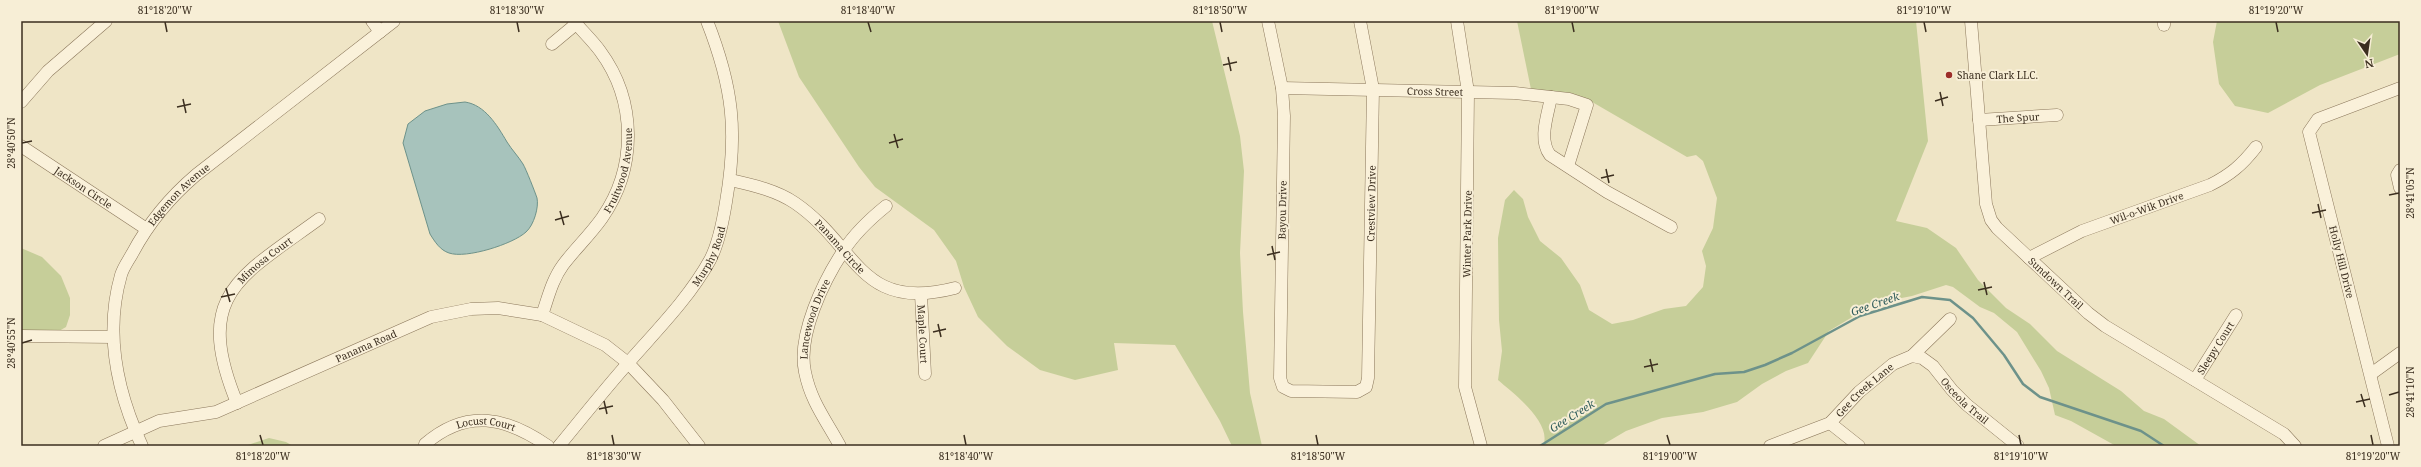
<svg xmlns="http://www.w3.org/2000/svg" width="2421" height="467" font-family="'Noto Serif',serif">
	<rect width="100%" height="100%" fill="#efe5c6"/>
	<g fill="#c6ce99">
		<path d="M778 21H1212L1240 136 1244 171 1240 253 1243 312 1250 393 1262 446H1232L1220 421 1175 345 1114 343 1118 370 1075 380 1040 370 1007 346 978 317 964 287 956 261 934 230 875 187 859 167 799 77Z"/>
		<path d="M1517 21H1916L1928 141 1896 221 1927 228 1956 248 1978 280 2006 308 2030 324 2057 351 2121 391 2144 411 2164 419 2201 446H2116L2071 421 2055 415 2049 388 2041 371 2017 332 1994 313 1980 307 1953 287 1946 285 1912 296 1886 301 1869 307 1829 331 1808 363 1786 371 1762 384 1737 402 1703 412 1662 418 1626 431 1604 444 1603 446H1543C1553 423 1513 393 1498 380L1502 351 1499 320 1498 238 1505 200 1514 190 1523 199 1528 217 1540 241 1561 258 1580 285 1589 310 1612 324 1633 320 1664 309 1686 306 1703 287 1706 266 1702 251 1713 228 1717 198 1703 161 1696 155 1687 157 1587 99H1533Z"/>
		<path d="M2217 21H2400V54L2320 85 2268 113 2235 106 2219 84 2213 42Z"/>
		<path d="M21 248 42 257 61 276 70 298V315L66 327 59 331H21Z"/>
		<path d="M269 438 286 442 293 446H245Z"/>
	</g>
	<path fill="#a7c3bc" stroke="#6d928a" d="M465 102C485 105 497 125 507 142 512 150 518 156 523 164 526 169 535 192 537 198 539 207 534 225 526 232 513 244 466 259 449 253 440 250 435 242 430 234L403 143 408 124 425 111 447 104Z"/>
	<g fill="none" stroke-linecap="round" stroke-linejoin="round">
		<path stroke="#6d928a" stroke-width="2.5" d="M1540 446 1606 404 1715 374 1744 372 1765 365 1792 353 1860 316 1922 297 1950 300 1973 318 2004 355 2023 384 2040 397 2141 431 2164 446"/>
		<g stroke="#8b775b" stroke-width="13">
			<g id="minor">
				<path d="M372 21 380 32"/>
				<path id="s1" d="M1268 21 1282 88 1284 116 1280 378 1283 387 1291 391 1357 392 1366 387 1368 378 1373 89 1360 21"/>
				<path d="M1457 21 1468 92 1465 387 1481 446"/>
				<path id="s2" d="M1971 21 1986 204 1991 220 1997 228 2088 313 2105 326 2284 434 2295 446"/>
				<path d="M2164 21V25"/>
				<path d="M552 44 576 24"/>
				<path id="s3" d="M1282 88 1515 93 1569 99 1587 105 1568 166"/>
				<path d="M1551 97C1548 115 1538 139 1550 155L1607 192 1671 227"/>
				<path d="M21 102 48 71 106 21"/>
				<path id="s4" d="M1979 120 2057 115"/>
				<path id="s5" d="M21 146 145 228"/>
				<path d="M2400 170 2397 175 2400 188"/>
				<path id="s6" d="M730 180C752 185 776 190 795 203 858 246 859 313 955 288"/>
				<path id="s7" d="M2029 258 2082 231 2210 185C2230 175 2242 165 2256 147"/>
				<path id="s8" d="M921 294 925 374"/>
				<path id="s9" d="M542 315C548 298 552 280 563 265 575 249 590 235 602 218 637 168 637 101 600 51 592 40 582 31 574 21"/>
				<path d="M21 336 113 337"/>
				<path id="s10" d="M1912 356 1922 358 1933 366 1952 390 1967 405 2018 446"/>
				<path d="M2371 374 2400 353"/>
				<path id="s11" d="M2195 380 2236 315"/>
				<path id="s12" d="M237 403C193 295 238 278 319 219"/>
				<path d="M1830 423 1859 446"/>
				<path id="s13" d="M425 444C467 408 506 417 548 446"/>
				<path id="s14" d="M104 446 159 421 216 412 431 317 471 309 498 308 542 315 605 345 628 363 663 400 699 446"/>
				<path id="s15" d="M142 446C117 392 104 334 121 275 123 268 128 261 132 254 149 222 169 198 196 175L394 21"/>
				<path id="s16" d="M559 446C582 418 605 389 629 362 657 330 689 298 710 260 719 243 723 221 726 202 738 132 733 87 707 21"/>
				<path id="s17" d="M840 446C826 420 811 402 805 372 797 335 824 280 844 250 855 233 870 219 886 206"/>
				<path id="s18" d="M1770 446 1830 423 1859 392 1893 364 1912 356 1950 319"/>
				<path d="M2388 446 2309 132 2318 119 2400 88"/>
			</g>
		</g>
		<use href="#minor" stroke="#faf1da" stroke-width="12"/>
	</g>
	<path fill="none" stroke="#3b2e1f" stroke-width="1.5" d="M165 22 167 32M517 22 519 32M868 22 871 32M1220 22 1222 32M1572 22 1574 32M1924 22 1926 32M2276 22 2278 32M1228 57 1231 71M1223 65 1237 62M1940 92 1943 106M183 99 186 113M1935 101 1948 97M177 107 191 104M894 134 898 148M22 143 32 141M889 143 903 139M1606 169 1609 183M1601 178 1614 175M2389 195 2399 193M2318 204 2321 218M560 211 564 225M2312 213 2326 210M555 220 569 216M1272 246 1275 260M1267 255 1280 252M1984 282 1987 295M226 288 230 302M1978 290 1992 287M221 297 235 294M938 324 941 337M933 332 946 329M22 343 32 340M1650 359 1653 372M1644 367 1658 364M2361 394 2365 407M2389 395 2399 392M604 401 607 414M2356 402 2370 399M599 409 613 406M260 435 263 445M612 435 614 445M964 435 966 445M1316 435 1318 445M1667 435 1670 445M2019 435 2021 445M2371 435 2373 445"/>
	<circle fill="#9c2d29" stroke="#f7eed6" stroke-width="1.5" cx="1949" cy="75" r="4"/>
	<g text-anchor="middle" stroke-width="4" stroke-linejoin="round" paint-order="stroke">
		<g font-size="10" fill="#3b2e1f" stroke="#f7eed6" text-anchor="start">
			<text x="1957" y="79">Shane Clark LLC.</text>
		</g>
		<g font-size="10" fill="#3b2e1f" stroke="#f7eed6">
			<text dy="4" stroke="none"><textPath href="#s3" startOffset="153">Cross Street</textPath></text>
			<text dy="4" stroke="none"><textPath href="#s4" startOffset="39">The Spur</textPath></text>
			<text dy="4" stroke="none"><textPath href="#s9" startOffset="167">Fruitwood Avenue</textPath></text>
			<text dy="4" stroke="none"><textPath href="#s5" startOffset="75">Jackson Circle</textPath></text>
			<text dy="4" stroke="none"><textPath href="#s15" startOffset="276">Edgemon Avenue</textPath></text>
			<text dy="4" stroke="none"><textPath href="#s1" startOffset="637">Crestview Drive</textPath></text>
			<text dy="4" stroke="none"><textPath href="#s7" startOffset="128">Wil-o-Wik Drive</textPath></text>
			<text transform="translate(1282 210) rotate(-89)" y="4">Bayou Drive</text>
			<text transform="translate(1467 234) rotate(-89)" y="4">Winter Park Drive</text>
			<text dy="4" stroke="none"><textPath href="#s6" startOffset="132">Panama Circle</textPath></text>
			<text dy="4" stroke="none"><textPath href="#s16" startOffset="243">Murphy Road</textPath></text>
			<text dy="4" stroke="none"><textPath href="#s12" startOffset="162">Mimosa Court</textPath></text>
			<text transform="translate(2342 262) rotate(76)" y="4">Holly Hill Drive</text>
			<text dy="4" stroke="none"><textPath href="#s2" startOffset="291">Sundown Trail</textPath></text>
			<text dy="4" stroke="none"><textPath href="#s17" startOffset="137">Lancewood Drive</textPath></text>
			<text dy="4" stroke="none"><textPath href="#s8" startOffset="40">Maple Court</textPath></text>
			<text dy="4" stroke="none"><textPath href="#s14" startOffset="282">Panama Road</textPath></text>
			<text dy="4" stroke="none"><textPath href="#s11" startOffset="38">Sleepy Court</textPath></text>
			<text dy="4" stroke="none"><textPath href="#s18" startOffset="112">Gee Creek Lane</textPath></text>
			<text dy="4" stroke="none"><textPath href="#s10" startOffset="71">Osceola Trail</textPath></text>
			<text dy="4" stroke="none"><textPath href="#s13" startOffset="67">Locust Court</textPath></text>
		</g>
		<g font-size="11" font-style="italic" fill="#2e5b5a" stroke="#f7eed6">
			<text transform="translate(1875 304) rotate(-19)" y="4">Gee Creek</text>
			<text transform="translate(1572 416) rotate(-32)" y="4">Gee Creek</text>
		</g>
	</g>
	<rect width="2421" height="467" fill="none" stroke="#f7eed6" stroke-width="44"/>
	<g transform="translate(2367 54) rotate(167)" stroke="#f7eed6" stroke-width="3" paint-order="stroke">
	<path d="M0-3L7 15L0 10L-7 15Z" fill="#3b2e1f"/>
	<text y="-6" font-size="11" font-weight="bold" text-anchor="middle" fill="#3b2e1f">N</text>
	</g>
	<rect x="22" y="22" width="2377" height="423" fill="none" stroke="#3b2e1f" stroke-width="1.5"/>
	<g font-size="10" text-anchor="middle" fill="#3b2e1f">
		<text x="165" y="14">81°18'20"W</text>
		<text x="517" y="14">81°18'30"W</text>
		<text x="868" y="14">81°18'40"W</text>
		<text x="1220" y="14">81°18'50"W</text>
		<text x="1572" y="14">81°19'00"W</text>
		<text x="1924" y="14">81°19'10"W</text>
		<text x="2276" y="14">81°19'20"W</text>
		<text transform="translate(11 143) rotate(-90)" y="4">28°40'50"N</text>
		<text transform="translate(2410 193) rotate(-90)" y="4">28°41'05"N</text>
		<text transform="translate(11 343) rotate(-90)" y="4">28°40'55"N</text>
		<text transform="translate(2410 392) rotate(-90)" y="4">28°41'10"N</text>
		<text x="263" y="460">81°18'20"W</text>
		<text x="614" y="460">81°18'30"W</text>
		<text x="966" y="460">81°18'40"W</text>
		<text x="1318" y="460">81°18'50"W</text>
		<text x="1670" y="460">81°19'00"W</text>
		<text x="2021" y="460">81°19'10"W</text>
		<text x="2373" y="460">81°19'20"W</text>
	</g>
</svg>
